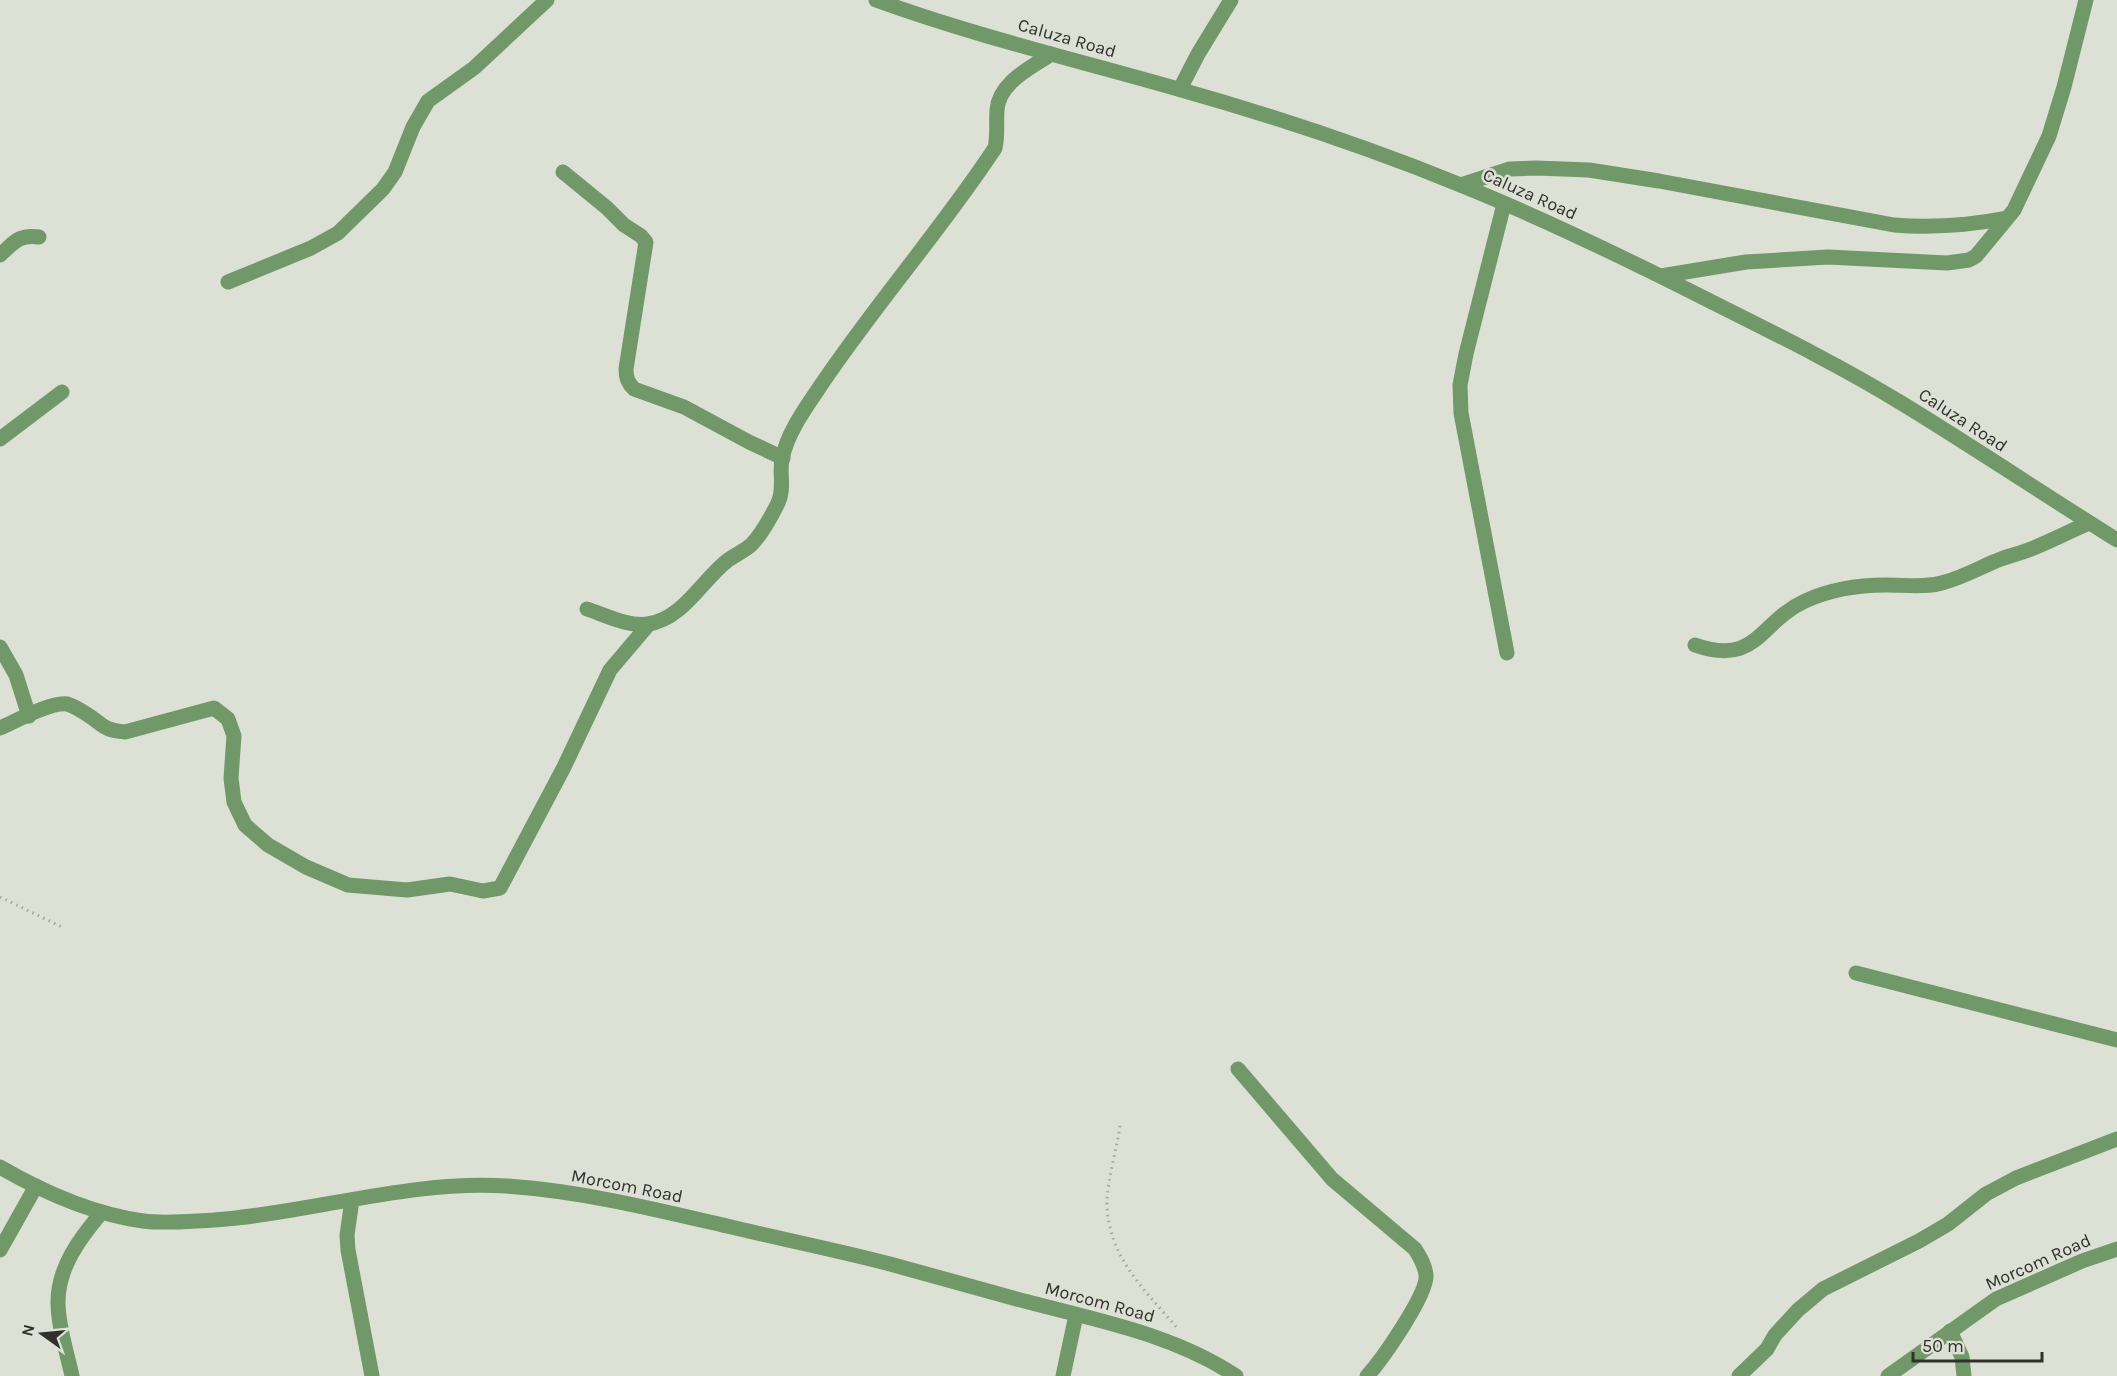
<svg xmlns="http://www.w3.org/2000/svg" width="2117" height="1376" font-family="Karla,sans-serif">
	<rect width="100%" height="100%" fill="#dde0d4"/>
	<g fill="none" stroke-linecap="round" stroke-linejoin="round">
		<g stroke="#a4a79d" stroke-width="3" stroke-dasharray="1.5 4.5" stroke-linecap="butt">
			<path d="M0 897 62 927"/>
			<path d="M1120 1126C1117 1147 1107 1182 1107 1203 1108 1258 1145 1290 1178 1329"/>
		</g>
		<g stroke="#719869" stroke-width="15">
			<path d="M876 0C975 36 1077 60 1178 89 1274 116 1370 148 1463 186 1547 220 1629 260 1710 301 1776 334 1841 366 1903 404 1975 448 2045 495 2117 540"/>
			<path d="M1180 89 1198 54 1231 0"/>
			<path d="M563 172 607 208 624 225 641 236 646 242 626 369C626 378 628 383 634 389L684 407 749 442 783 458"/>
			<path d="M1461 185 1510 169 1536 168 1589 170 1659 181 1894 225C1931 228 1971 225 2007 218"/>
			<path d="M1504 204 1466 354 1460 385 1461 413 1507 653"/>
			<path d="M0 255C14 243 18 234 39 237"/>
			<path d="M1661 276 1746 262 1828 257 1947 263 1969 260 1976 256 2014 210 2049 136 2064 87 2086 0"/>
			<path d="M228 282 311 248 338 233 383 189 395 172 413 127 428 101 474 68 547 0"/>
			<path d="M0 439 62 392"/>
			<path d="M587 609C605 615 628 627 648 624 683 619 702 580 728 560 735 555 744 551 751 545 762 534 771 517 778 503 785 488 779 474 782 459 787 435 802 413 815 394 871 309 939 233 995 148 998 135 996 124 997 110 999 82 1031 68 1051 54"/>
			<path d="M1695 645C1757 667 1759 622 1805 601 1831 589 1857 585 1886 585 1906 585 1926 588 1945 582 1963 577 1979 568 1996 561 2007 556 2019 554 2031 549 2051 541 2070 531 2089 523"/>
			<path d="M0 647 16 675 29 716"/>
			<path d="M0 728C16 721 50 702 67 704 74 706 82 711 88 715 105 726 103 730 125 732L214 708 228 719 234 736 231 778 234 802 245 825 268 845 306 867 348 885 407 890 450 884 483 891 500 888 564 767 610 670 649 624"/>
			<path d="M1856 973 2117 1040"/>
			<path d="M1238 1069 1332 1179 1415 1249C1420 1257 1425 1265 1426 1275 1428 1294 1381 1361 1367 1376"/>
			<path d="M0 1167C43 1192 94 1214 143 1221 166 1224 191 1221 214 1220 312 1213 408 1180 506 1186 581 1191 654 1209 727 1226 781 1239 836 1250 890 1264 931 1275 972 1287 1013 1298 1089 1319 1170 1332 1236 1376"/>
			<path d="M352 1200 347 1235 348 1250 372 1376"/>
			<path d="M0 1250 36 1186"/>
			<path d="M1950 1331 1962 1357 1964 1376"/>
			<path d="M72 1376C67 1352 58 1327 58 1302 58 1267 80 1238 102 1212"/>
			<path d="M1063 1376 1076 1315"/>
			<path d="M1739 1376 1767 1349 1775 1335 1798 1310 1823 1289 1919 1241 1948 1224 1986 1194 2016 1178 2117 1139"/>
			<path d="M1888 1376 1996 1299 2082 1261 2117 1249"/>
		</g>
	</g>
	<g text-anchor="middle" stroke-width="5" stroke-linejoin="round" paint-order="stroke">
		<g font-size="18" fill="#30312d" stroke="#dde0d4">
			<text transform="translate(1067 38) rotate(16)" y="6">Caluza Road</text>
			<text transform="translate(1530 194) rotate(24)" y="6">Caluza Road</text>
			<text transform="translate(1963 420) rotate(33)" y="6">Caluza Road</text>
			<text transform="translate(627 1186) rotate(11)" y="6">Morcom Road</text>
			<text transform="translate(2038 1262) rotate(-24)" y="6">Morcom Road</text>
			<text transform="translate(1100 1302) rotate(15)" y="6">Morcom Road</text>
		</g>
	</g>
	<g transform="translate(42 1334) rotate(285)" stroke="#dde0d4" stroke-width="4.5" paint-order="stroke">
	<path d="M0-4.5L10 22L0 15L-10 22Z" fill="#30312d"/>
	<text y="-9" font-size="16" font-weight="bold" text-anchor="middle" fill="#30312d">N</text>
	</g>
	<path d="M1913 1352v9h129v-9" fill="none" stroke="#30312d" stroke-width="3"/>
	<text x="1922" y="1352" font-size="18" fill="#30312d" stroke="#dde0d4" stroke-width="4.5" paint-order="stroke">50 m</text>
</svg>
